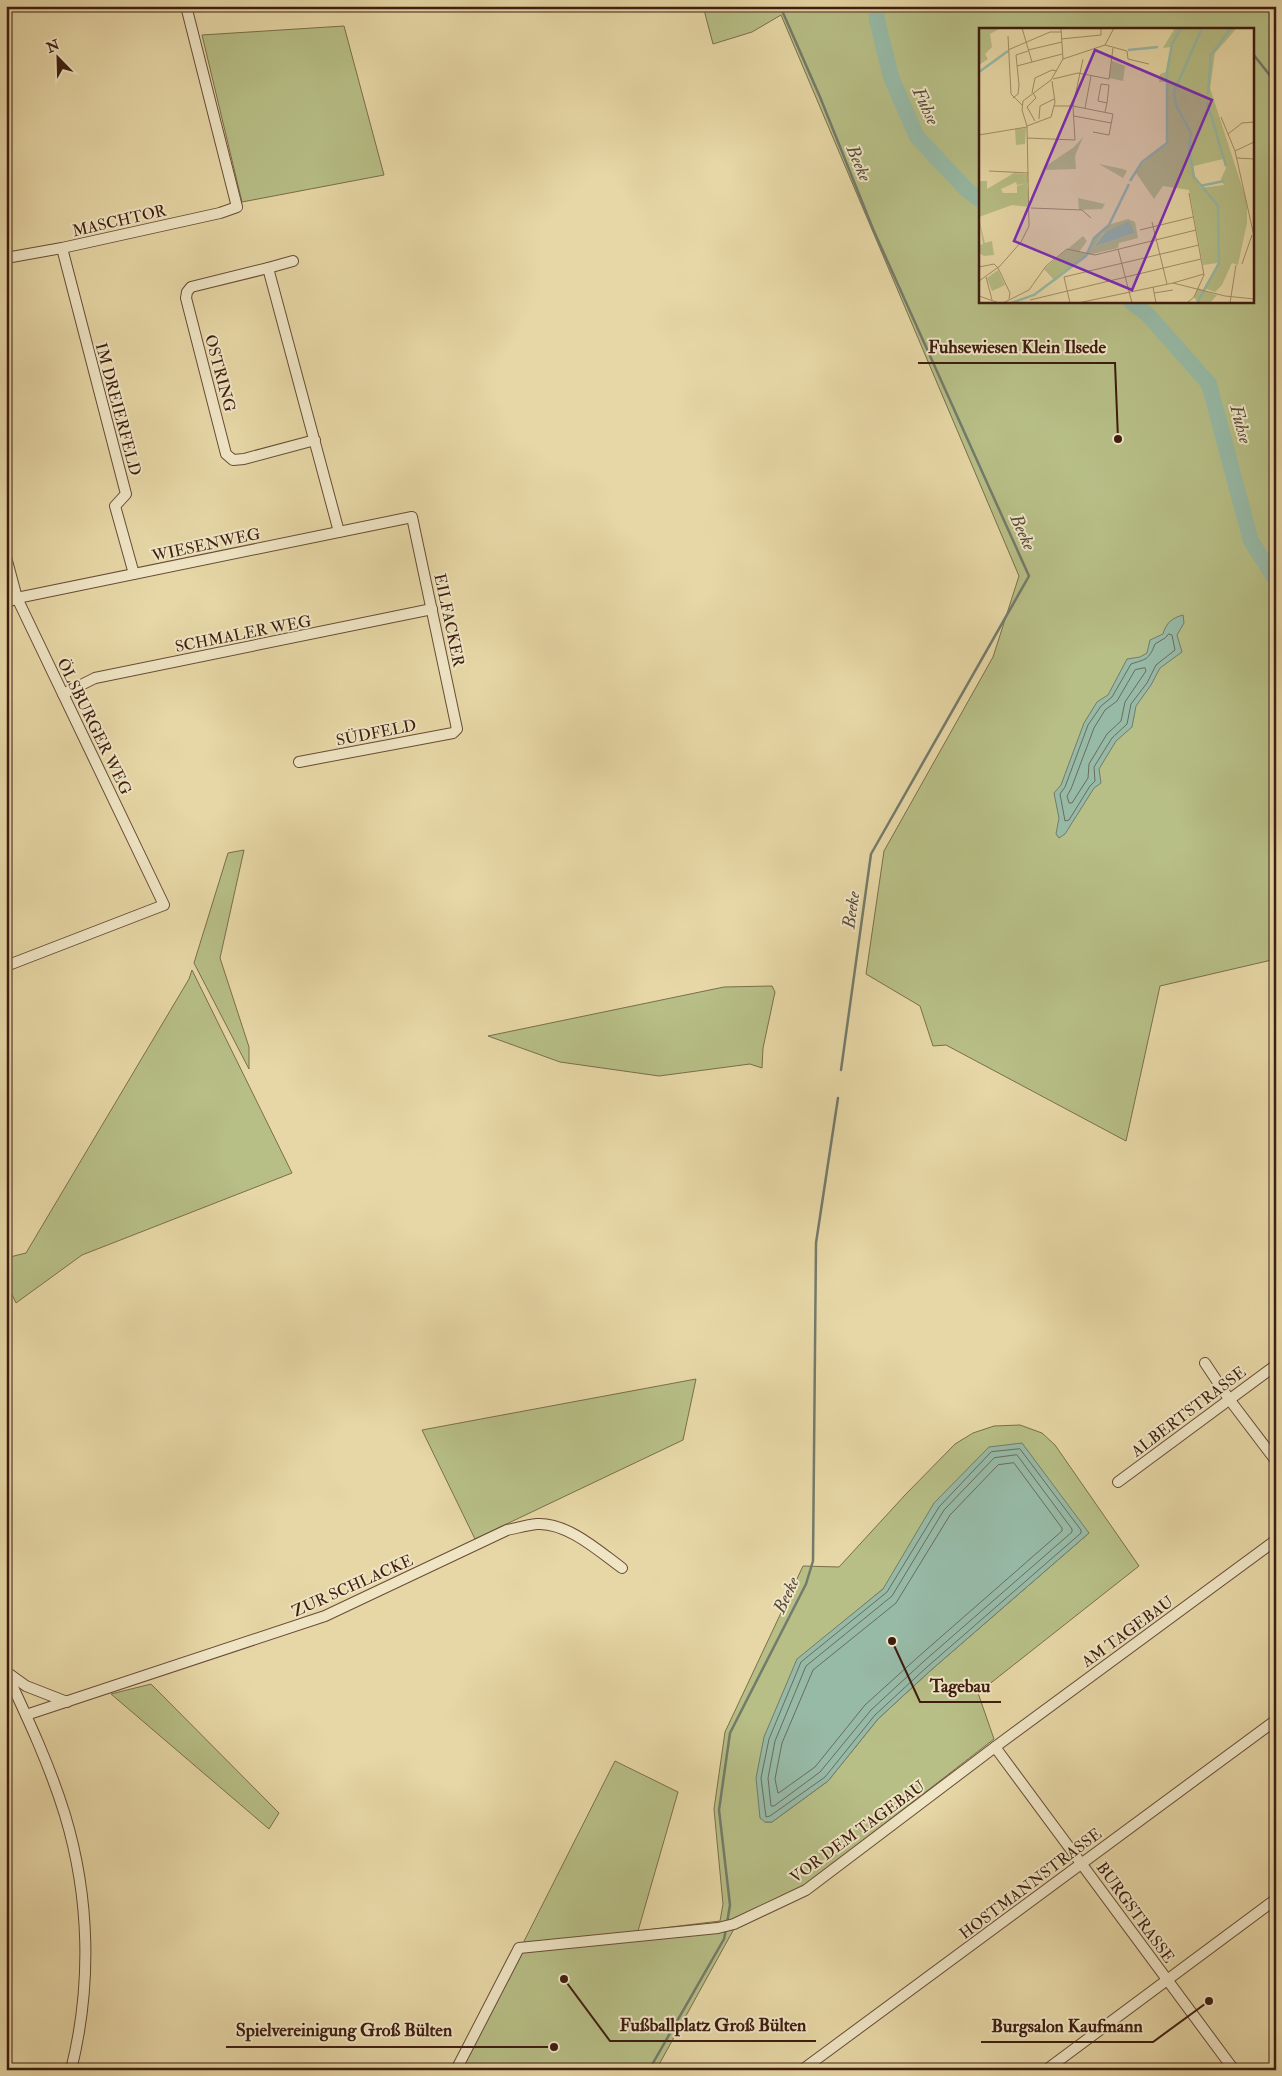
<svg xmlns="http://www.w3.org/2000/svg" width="1282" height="2076" font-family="'IM FELL Double Pica',serif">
	<rect width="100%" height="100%" fill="#e7d7a6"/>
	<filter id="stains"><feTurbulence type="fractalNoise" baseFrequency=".004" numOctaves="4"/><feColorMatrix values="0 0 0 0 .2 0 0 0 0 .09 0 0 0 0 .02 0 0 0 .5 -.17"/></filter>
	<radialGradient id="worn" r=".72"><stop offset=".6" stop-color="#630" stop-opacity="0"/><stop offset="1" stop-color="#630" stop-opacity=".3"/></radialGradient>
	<g fill="#b7be86" stroke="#7a6e4b" fill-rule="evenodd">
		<path d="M703 6H1276V959L1160 986 1126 1141 946 1045 933 1046 920 1006 866 974 884 851 993 657 1019 576 781 15 752 32 713 44ZM981 29H1253V301H981Z"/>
		<path d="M344 26 384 175 242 202 202 35Z"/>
		<path d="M244 850 220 958 249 1047V1069L194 963 228 853Z"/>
		<path d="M192 970 292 1173 82 1255 16 1303 6 1282V1258L26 1253 189 979Z"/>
		<path d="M772 986 775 992 763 1048 762 1068 750 1064 659 1076 560 1062 488 1036 724 987Z"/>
		<path d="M696 1379 683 1440 475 1539 422 1430Z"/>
		<path d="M1020 1425 1042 1433 1055 1445 1139 1566 978 1693 994 1739 804 1886 740 1918 656 2070H459L615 1761 678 1792 638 1931 720 1921 723 1904 714 1809 725 1732 803 1566 839 1567 905 1495 955 1444 973 1433 994 1426ZM1089 1533 930 1671 878 1719 828 1781 772 1822H765L842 1623 883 1589Z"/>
		<path d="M151 1684 279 1813 269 1829 111 1694Z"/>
	</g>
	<g fill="#97baa7" stroke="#737b6b">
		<path d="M1183 615 1184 623 1177 635 1182 652 1160 668 1151 685 1136 706 1132 727 1116 741 1099 769 1101 783 1094 788 1065 834 1059 838 1056 834 1059 818 1054 793 1061 785 1084 723 1097 702 1108 695 1127 659 1140 657 1147 653 1150 640 1163 634C1166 623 1172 618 1183 615Z"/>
		<path d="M1022 1443 1089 1533 930 1671 878 1719 828 1781 772 1822H765L760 1818 756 1778 764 1737 797 1659 883 1589 934 1503 989 1447Z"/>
	</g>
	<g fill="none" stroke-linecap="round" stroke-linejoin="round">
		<g stroke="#6a6c5c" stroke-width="1">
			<path d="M1169 634 1172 635 1175 650 1156 665 1147 683 1131 704 1127 724 1112 738 1094 767 1095 781 1090 786 1069 820 1065 821 1060 794 1065 787 1088 725 1101 706 1112 697 1131 664C1146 659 1149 660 1155 644L1165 638Z"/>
			<path d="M1145 668 1146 671 1125 702 1121 721 1107 734 1089 764 1088 778 1072 803H1069L1067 796 1071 789 1094 728 1105 710 1117 701 1135 670Z"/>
			<path d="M1020 1449 1081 1530V1533L927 1667 875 1715 825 1777 770 1816 766 1817 761 1778 769 1739 801 1662 887 1592 939 1507 991 1452Z"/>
			<path d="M1017 1455 1072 1529V1532L923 1662 871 1710 820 1772 774 1806H771L768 1778 775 1741 806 1666 892 1596 944 1510 994 1458Z"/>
			<path d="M1014 1463 1062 1528V1531L918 1657 865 1705 815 1767 780 1792 778 1793 775 1779 782 1743 813 1670 896 1603 950 1515 998 1465Z"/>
		</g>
		<g stroke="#737b6b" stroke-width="2.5">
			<path d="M780 6 820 97 873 229 1029 576 871 854 841 1070"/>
			<path d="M1253 54 1276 83"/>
			<path d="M727 1923 730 1905 719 1810 730 1733 806 1584 813 1561 816 1243 838 1098"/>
			<path d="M649 2070 724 1939 726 1929"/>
		</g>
		<g stroke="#97baa7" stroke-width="16">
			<path d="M876 6 877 20 891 77 917 137 967 190 981 200"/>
			<path d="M1130 301 1148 315 1209 384 1251 541 1276 580"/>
		</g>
		<g stroke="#684c36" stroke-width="12">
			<g id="minor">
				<path d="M62 248 126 494 115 506 134 574"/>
				<path d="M6 258 62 248 220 213 237 207 186 6"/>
				<path d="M268 268 293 261"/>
				<path d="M315 440 244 459 233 460 226 454 186 298 187 292 191 287 268 268 339 532"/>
				<path d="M6 557 17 598 164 905 6 966"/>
				<path d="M6 603 17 598 412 517 457 729 453 733 299 762"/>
				<path d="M63 694 95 678 432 609"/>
				<path d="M1205 1363 1229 1399 1276 1461"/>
				<path d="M1118 1482 1276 1365"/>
				<path d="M6 1672C28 1719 50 1766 65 1815 90 1898 92 1986 71 2070"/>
				<path d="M8 1673 26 1686 67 1702"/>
				<path d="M26 1715 325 1616 507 1530C517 1528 527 1525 537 1524 567 1522 600 1552 622 1568"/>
				<path d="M995 1747 1234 2070"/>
				<path d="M456 2070 519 1948 718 1928 734 1924 806 1890 995 1747 1276 1540"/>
				<path d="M802 2070 1276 1720"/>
				<path d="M1046 2070 1276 1899"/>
			</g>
		</g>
		<use href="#minor" stroke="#efe5c5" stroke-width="10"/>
	</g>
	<g text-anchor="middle" stroke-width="4" stroke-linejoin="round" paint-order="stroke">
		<g font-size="16" fill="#3e1d10" stroke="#efe5c5">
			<text transform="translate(119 220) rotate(-13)" y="6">MASCHTOR</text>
			<text transform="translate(221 373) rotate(75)" y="6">OSTRING</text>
			<text transform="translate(119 409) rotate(75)" y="6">IM DREIERFELD</text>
			<text transform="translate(206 544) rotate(-12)" y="6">WIESENWEG</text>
			<text transform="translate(450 620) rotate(78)" y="6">EILFACKER</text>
			<text transform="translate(243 633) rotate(-11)" y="6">SCHMALER WEG</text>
			<text transform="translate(95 726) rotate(64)" y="6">ÖLSBURGER WEG</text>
			<text transform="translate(376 732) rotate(-11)" y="6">SÜDFELD</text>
			<text transform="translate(1188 1411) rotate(-37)" y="6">ALBERTSTRASSE</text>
			<text transform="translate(352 1585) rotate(-24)" y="6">ZUR SCHLACKE</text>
			<text transform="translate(1127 1631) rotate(-36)" y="6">AM TAGEBAU</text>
			<text transform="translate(857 1831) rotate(-36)" y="6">VOR DEM TAGEBAU</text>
			<text transform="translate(1030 1883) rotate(-37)" y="6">HOSTMANNSTRASSE</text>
			<text transform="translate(1136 1912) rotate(54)" y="6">BURGSTRASSE</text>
		</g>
		<g font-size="18" font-style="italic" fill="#594c3d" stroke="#efe5c5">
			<text transform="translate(926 106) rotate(65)" y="6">Fuhse</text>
			<text transform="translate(859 163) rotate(67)" y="6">Beeke</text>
			<text transform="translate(1241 424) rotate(75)" y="6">Fuhse</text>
			<text transform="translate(1023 532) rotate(66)" y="6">Beeke</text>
			<text transform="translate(851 910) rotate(-82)" y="6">Beeke</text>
			<text transform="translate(786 1595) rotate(-65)" y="6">Beeke</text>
		</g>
	</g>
	<g transform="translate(979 28)">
		<rect width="275" height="275" fill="#e7d7a6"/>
		<path d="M0 0H22L11 6 13 19 6 26 9 31 0 37ZM196 0H258L236 25 231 60 268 174V195L259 237 253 235 243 257 236 264 225 260 239 235 224 237 210 162 184 158 175 171 157 145 164 135 187 115V54H180L181 46 187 44 191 23V19L184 20ZM244 131 247 140 242 151 245 157 222 160 213 145 215 138ZM133 33 146 38 144 53 130 50ZM47 100 46 116 37 117 36 101ZM104 109 96 128 97 141 67 142V138L95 119ZM120 136 144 141 148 143 144 150ZM35 145 49 146V155L38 157 37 154 22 161 24 165H38V158L48 155 51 179 33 177 0 189V153H8V161ZM99 170 126 176 123 181 100 182ZM0 191 6 215 13 213 15 227 5 228 0 225V217L4 216ZM149 191 156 194 159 210 140 215 139 220 109 227 76 253 65 241 104 208 108 213 100 224 108 225 115 209 129 197ZM135 202 156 205 115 219 124 205ZM19 242 26 257 13 263 8 250ZM219 260 231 265 238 267 231 275H219L215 269Z" fill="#b7be86" fill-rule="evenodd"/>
		<path d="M150 193 156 205 115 219 125 205Z" fill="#97baa7"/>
		<path fill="none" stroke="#97baa7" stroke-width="2.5" d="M149 22 179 19M0 44 29 23M229 66 232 27 252 0M228 74 247 138M151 153 163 134 188 115V44L193 16 202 0M221 158 245 153M32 275 55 267 107 228 115 210 130 197 150 156M218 275 240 235 239 178 215 149 210 121 212 105 197 77 195 64 223 0"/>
		<path fill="none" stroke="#a38d6a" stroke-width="1" d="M43 0 53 34M82 0 84 31M29 8 32 66 43 77M82 11 122 7V0M126 17 148 23 149 31 170 36M29 22 71 4H82M49 22 83 14M38 38 83 26M74 51 99 45 130 51 134 20M53 65 56 50 73 42 78 43M54 65 57 70 48 79 56 93M34 70 39 66 40 57 37 27 49 23M75 78H94L134 86 130 107 114 104M106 80 112 48M126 84 128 75 130 57 122 56 119 73 128 75M95 88 132 95M242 89 256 123 275 208M60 91 61 78 75 71M48 98 72 89 76 74 73 53M249 106 263 95 275 94M0 107 48 99M48 110 96 112 94 78 104 31M256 123 275 114M258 130 275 131M10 143 50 145M52 180 103 182 112 190M173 194 188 256M161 202 214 189M139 221 153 275M263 236 273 207M0 239 15 236 19 240M19 240 31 265 30 271M7 249 13 272M0 253 21 238 42 214 50 198 48 98 43 82 44 73 72 52 84 31 126 17 135 0M194 255 225 246M174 259 177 275M175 265 194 262M0 268 20 275M51 272 222 231M24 275 50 262 67 238 88 221 116 227 217 202M91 275 85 249 220 217M99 275 194 255 246 268 275 271M208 275 215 269 225 247 210 165M251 275 257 237"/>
		<path fill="#7b2cbf" fill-opacity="0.15" stroke="#7b2cbf" stroke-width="2.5" d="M116 22 233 72 153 262 35 213Z"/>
		<rect width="275" height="275" fill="none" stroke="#3e1d10" stroke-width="2.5"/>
	</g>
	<path fill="none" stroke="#3e1d10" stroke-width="2" d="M1118 439L1115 363H918M892 1641L920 1702H1001M564 1979L610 2041H816M1209 2001L1153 2042H981M554 2047L462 2047H226"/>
	<g fill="#3e1d10" stroke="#efe5c5" stroke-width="2">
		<circle cx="1118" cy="439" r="5"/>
		<circle cx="892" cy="1641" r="5"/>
		<circle cx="564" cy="1979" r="5"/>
		<circle cx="1209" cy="2001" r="5"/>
		<circle cx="554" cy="2047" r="5"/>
	</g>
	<g font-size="18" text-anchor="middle" font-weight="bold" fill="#3e1d10" stroke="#efe5c5" stroke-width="4" stroke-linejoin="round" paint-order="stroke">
		<text x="1017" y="353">Fuhsewiesen Klein Ilsede</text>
		<text x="960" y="1692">Tagebau</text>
		<text x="713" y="2031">Fußballplatz Groß Bülten</text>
		<text x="1067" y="2032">Burgsalon Kaufmann</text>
		<text x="344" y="2036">Spielvereinigung Groß Bülten</text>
	</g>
	<rect width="1282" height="2076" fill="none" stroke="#e7d7a6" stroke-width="25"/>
	<rect x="8" y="8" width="1267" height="2061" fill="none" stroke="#3e1d10" stroke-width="2.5"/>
	<rect x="12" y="12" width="1257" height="2051" fill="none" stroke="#3e1d10"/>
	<g transform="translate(58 58) rotate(337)" stroke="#efe5c5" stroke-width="4" paint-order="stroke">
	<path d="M0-4L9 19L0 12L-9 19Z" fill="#3e1d10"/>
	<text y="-8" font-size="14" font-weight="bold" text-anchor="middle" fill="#3e1d10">N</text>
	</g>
	<rect width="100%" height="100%" filter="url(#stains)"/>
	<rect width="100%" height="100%" fill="url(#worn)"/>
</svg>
